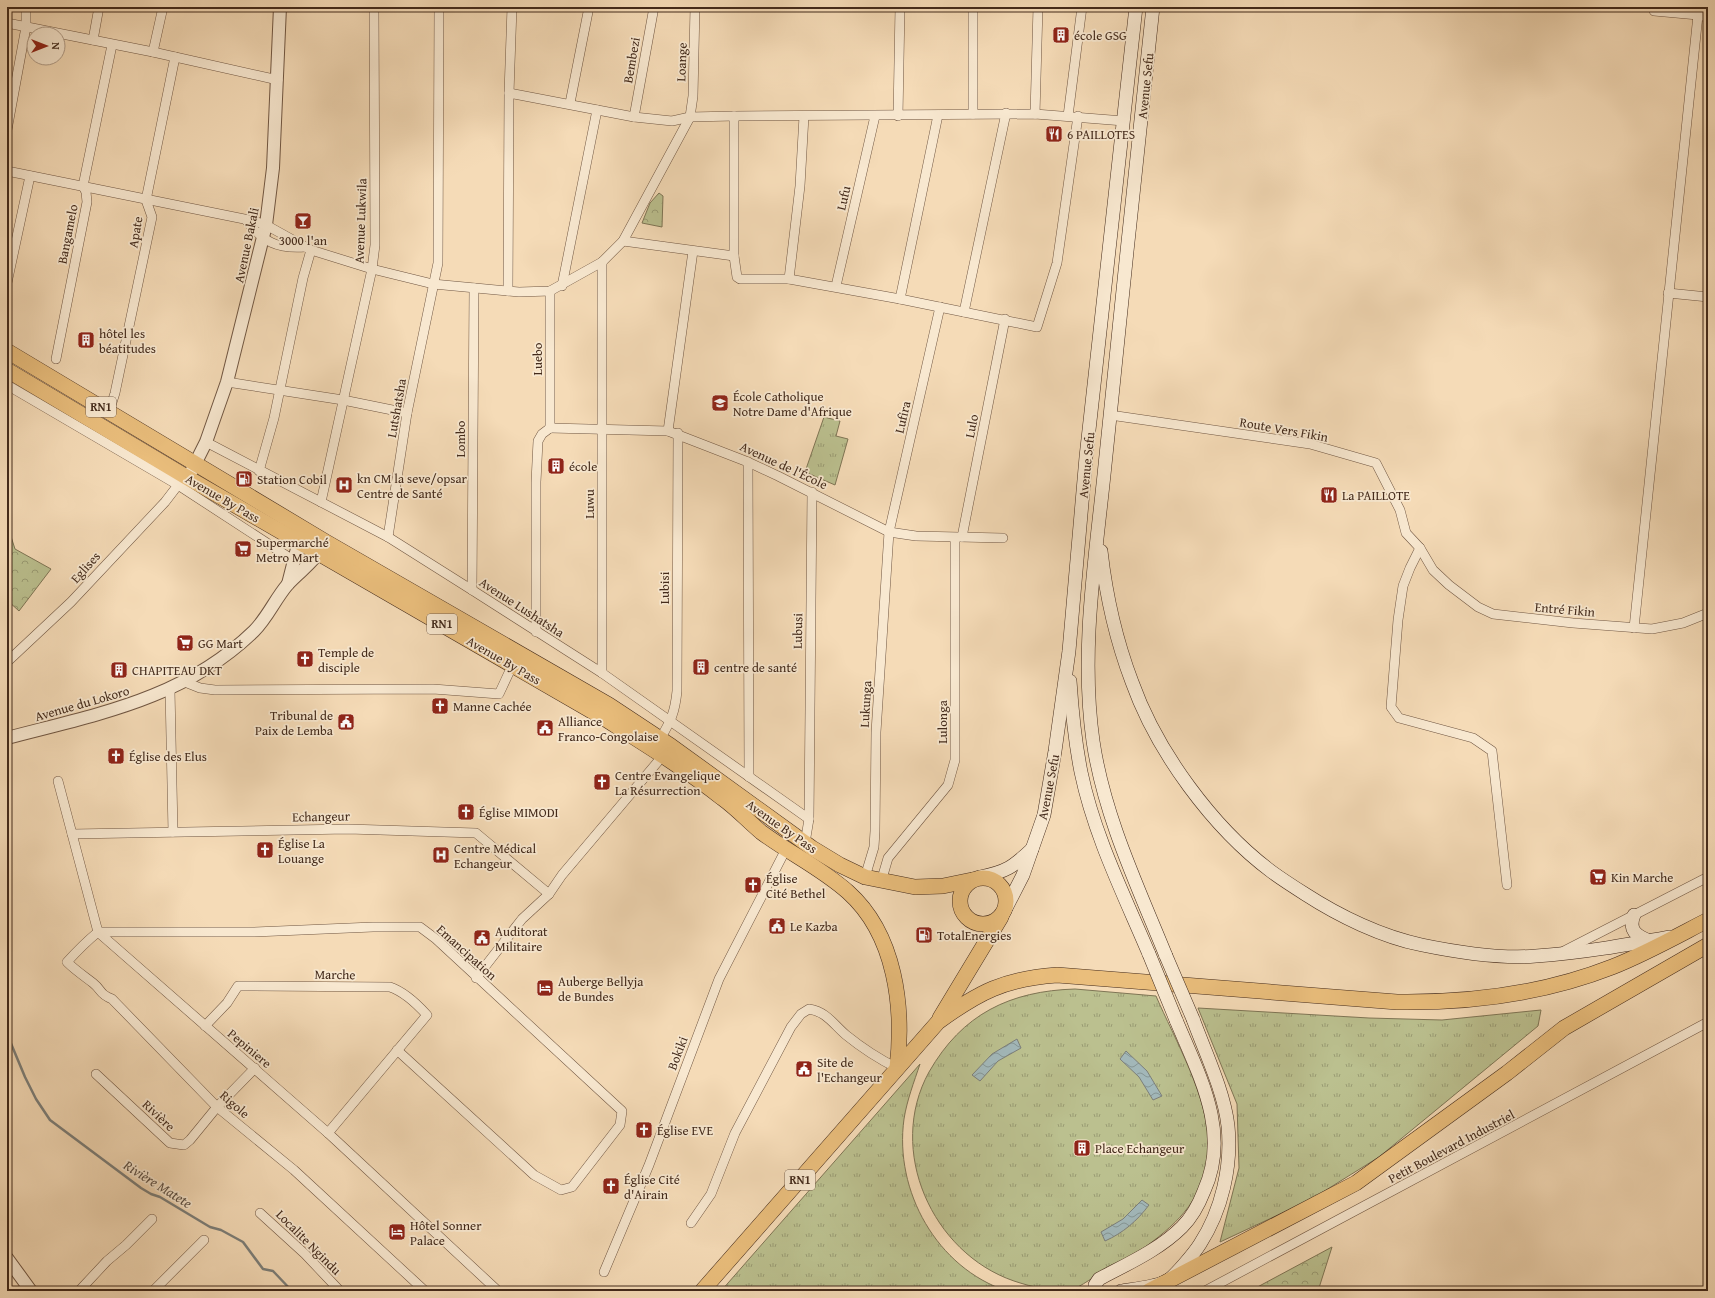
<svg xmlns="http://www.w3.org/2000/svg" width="1715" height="1298" font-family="'Gentium Book Plus',serif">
	<defs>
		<pattern id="grass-tufts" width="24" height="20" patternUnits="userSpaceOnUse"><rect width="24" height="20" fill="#bbc08f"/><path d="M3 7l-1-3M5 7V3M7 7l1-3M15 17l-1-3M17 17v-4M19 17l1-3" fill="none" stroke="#9a9c74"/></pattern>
		<pattern id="forest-crowns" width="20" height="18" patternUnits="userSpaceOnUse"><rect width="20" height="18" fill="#bbc08f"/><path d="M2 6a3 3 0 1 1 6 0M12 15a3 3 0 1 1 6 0" fill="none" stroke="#9a9c74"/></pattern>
		<pattern id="water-waves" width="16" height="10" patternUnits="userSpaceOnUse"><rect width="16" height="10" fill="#a2b8ba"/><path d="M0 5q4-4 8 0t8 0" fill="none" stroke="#869696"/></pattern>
	</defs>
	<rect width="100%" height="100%" fill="#f5dbb7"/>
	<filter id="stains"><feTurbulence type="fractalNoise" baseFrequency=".005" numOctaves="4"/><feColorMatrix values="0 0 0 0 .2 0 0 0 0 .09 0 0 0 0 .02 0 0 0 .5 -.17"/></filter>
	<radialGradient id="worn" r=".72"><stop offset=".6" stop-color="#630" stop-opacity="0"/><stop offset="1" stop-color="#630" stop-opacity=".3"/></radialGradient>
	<g fill="url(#grass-tufts)" stroke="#7f7555">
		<path d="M824 417 840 421 836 436 848 439 835 485 805 472Z"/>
		<path d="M1075 989 1156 996C1174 1038 1210 1100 1208 1146 1207 1191 1186 1216 1152 1242 1133 1256 1113 1267 1093 1278 1087 1281 1080 1287 1074 1288 1055 1293 1032 1287 1014 1281 932 1253 886 1150 929 1072 962 1014 1010 991 1075 989Z"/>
		<path d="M1198 1008 1369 1018 1442 1020 1541 1010 1538 1026 1379 1157 1310 1200 1220 1242 1239 1168 1237 1104Z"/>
		<path d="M920 1064C914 1082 907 1100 904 1119 894 1191 937 1268 1007 1291H721Z"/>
	</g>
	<g fill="url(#forest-crowns)" stroke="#7f7555">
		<path d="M659 193 663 196 662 227 642 223 650 203Z"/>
		<path d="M7 524 15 549 51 569 19 611 7 600Z"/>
		<path d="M1332 1247 1318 1291H1250Z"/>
	</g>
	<g fill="url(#water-waves)" stroke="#7c7f7a">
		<path d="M1017 1039 1021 1048 998 1061 980 1081 972 1075 992 1054Z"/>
		<path d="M1126 1051 1147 1071 1162 1096 1153 1100 1139 1077 1120 1059Z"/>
		<path d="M1142 1200 1149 1205C1137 1221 1123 1233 1105 1241L1101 1232 1123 1219Z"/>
	</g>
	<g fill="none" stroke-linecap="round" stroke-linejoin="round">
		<path stroke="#7c7f7a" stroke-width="2.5" d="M7 1034 25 1077 36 1099 50 1120 141 1188 151 1194 160 1197 210 1227 221 1230 243 1242 263 1269 273 1271 292 1291"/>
		<g stroke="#705642" stroke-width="10">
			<g id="minor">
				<path d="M973 7V114"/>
				<path d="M1654 11 1698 15"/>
				<path d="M7 23 153 52 278 80"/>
				<path d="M93 40 99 7"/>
				<path d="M153 52 163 7"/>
				<path d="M509 93 634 117 672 121 690 117 734 116 1035 114 1124 121"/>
				<path d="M570 103 589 7"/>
				<path d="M1035 114 1038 7"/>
				<path d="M734 116V256L737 277 740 279H789L900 299 1037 327 1057 263 1078 116"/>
				<path d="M898 116 900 7"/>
				<path d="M1068 116 1082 7"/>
				<path d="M634 117 654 7"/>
				<path d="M7 130 26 27V7"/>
				<path d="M7 171 254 221 266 225 311 250 372 269 433 284 519 292 550 291 602 262 623 241 690 117 693 96 695 7"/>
				<path d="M246 220C263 242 277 249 305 247"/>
				<path d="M623 241 734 256"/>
				<path d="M602 262V673"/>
				<path d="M789 279 800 186 804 116"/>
				<path d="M7 283 30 176"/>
				<path d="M562 286 597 110"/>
				<path d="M836 286 875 116"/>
				<path d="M508 291 509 93 512 7"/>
				<path d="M1668 293 1708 297"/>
				<path d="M900 299 938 115"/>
				<path d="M964 312 1006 113"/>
				<path d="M56 359 87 202 86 192 83 186 112 45"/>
				<path d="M227 382 343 400 407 413"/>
				<path d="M7 385 178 485 293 560"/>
				<path d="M109 412 115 393 152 217 146 200 175 57"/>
				<path d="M1110 415 1310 444 1376 463 1400 510 1406 533 1420 548 1433 570 1449 585 1478 607 1493 614 1573 623 1652 629 1683 623 1708 613"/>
				<path d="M550 428 668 431 748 462 778 476 889 532 916 536 1003 538"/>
				<path d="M550 428V291"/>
				<path d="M668 431 693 251"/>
				<path d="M206 442 388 537 472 590 602 673 809 819"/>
				<path d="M748 462 749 777"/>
				<path d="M259 471 274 418 303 278 311 250"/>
				<path d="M321 502 372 269 375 245 374 7"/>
				<path d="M388 537 407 413 438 263 439 7"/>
				<path d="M962 537 1005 319"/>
				<path d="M1420 548 1410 568 1403 586 1398 620 1391 707 1399 718 1473 738 1492 751 1507 885"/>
				<path d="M472 590 474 288"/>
				<path d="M1634 628 1698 15 1708 17"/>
				<path d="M536 632V482L538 441 542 434 550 428"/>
				<path d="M7 662 71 602 165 502 178 485"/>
				<path d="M185 682 200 688 215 690 433 689 499 694 513 664"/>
				<path d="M170 690 173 832"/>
				<path d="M660 739C671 721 675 712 677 691L678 433"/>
				<path d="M58 781 98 932 328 1133 498 1291"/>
				<path d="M72 834 348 829 476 833 549 894"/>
				<path d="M805 843 809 819 812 492"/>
				<path d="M865 877 874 847 875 831 876 732 889 532 940 307"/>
				<path d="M881 882 888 858 948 785 955 760V538"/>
				<path d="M1564 951 1708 877"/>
				<path d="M476 978 522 919 549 894 562 875 666 752"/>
				<path d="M205 1026 227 1003 238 986 390 987C405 992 417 1004 427 1015L328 1133"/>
				<path d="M397 1050 534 1175 561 1190 572 1187 620 1125 622 1111 436 939 420 927H373L254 932H98C87 941 77 951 67 962 75 970 84 976 93 983 102 990 99 994 112 999L217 1107 294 1170 425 1291"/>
				<path d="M96 1074 170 1143 184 1145 190 1140 217 1107 255 1068"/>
				<path d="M260 1213 305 1254 340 1291"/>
				<path d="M691 1223 711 1194 735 1133 791 1027 801 1014 809 1009C827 1012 833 1024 846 1035 862 1048 879 1059 897 1068"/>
				<path d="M604 1272 649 1165 719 979 786 849"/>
				<path d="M79 1291 107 1261 126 1245 152 1219"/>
				<path d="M153 1291 204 1240"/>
				<path d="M1205 1291 1708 1022"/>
			</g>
		</g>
		<g stroke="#705642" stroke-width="14">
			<g id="tertiary">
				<path d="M188 478 206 442 227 382 266 225 273 168 280 7"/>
				<path d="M288 584 301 533"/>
				<path d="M7 738C98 714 184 699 254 631 268 617 275 599 288 584 300 571 314 562 323 547"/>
				<path d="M7 1258 31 1291"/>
			</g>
		</g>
		<g stroke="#432a1b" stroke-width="14">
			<g id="secondary">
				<path d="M1153 7C1137 160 1120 312 1105 465 1096 556 1080 649 1093 741 1104 816 1138 887 1166 956"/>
				<path d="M1101 551C1106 595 1116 640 1132 682 1157 752 1213 828 1272 872 1283 880 1294 887 1305 894 1339 916 1382 937 1422 945 1456 952 1501 959 1536 956 1581 953 1626 945 1670 937"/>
				<path d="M1070 681C1072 711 1075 742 1081 772 1094 835 1124 895 1149 954"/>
				<path d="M980 877C1006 872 1013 867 1032 849"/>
				<path d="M1003 914 1023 875 1044 815 1055 751 1069 651 1086 457 1136 7"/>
				<path d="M1634 915C1628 930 1636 936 1650 941"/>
				<path d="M1097 1291 1095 1285 1099 1279C1127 1264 1159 1250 1182 1227 1192 1217 1199 1204 1204 1191 1231 1132 1199 1075 1176 1020"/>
				<path d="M1121 1291C1133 1289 1154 1287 1165 1282 1173 1279 1195 1252 1200 1244 1222 1210 1232 1166 1228 1126 1224 1091 1205 1052 1193 1019"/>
			</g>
		</g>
		<g stroke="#432a1b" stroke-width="16">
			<g id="trunk">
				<path d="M7 351 326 542 609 705 671 746 812 848 840 865 865 877 915 887 943 886 972 880"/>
				<path d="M7 370 188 478 602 717C643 743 684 768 722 798 736 808 748 821 761 832 789 853 821 868 848 892 896 935 904 1008 897 1068"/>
				<circle cx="983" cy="901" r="23"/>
				<path d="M940 1018 1001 917"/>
				<path d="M702 1291 938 1022C979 992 1004 979 1057 975L1397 1002C1470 1003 1543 994 1612 967 1645 954 1677 936 1708 920"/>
				<path d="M1149 1291 1356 1183 1507 1073 1564 1028 1708 945"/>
			</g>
		</g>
		<use href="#minor" stroke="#f8e8d0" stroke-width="9"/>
		<use href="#tertiary" stroke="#f8e8d0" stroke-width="12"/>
		<use href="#secondary" stroke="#f8e8d0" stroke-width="13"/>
		<use href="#trunk" stroke="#eabe7c" stroke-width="15"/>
		<g stroke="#432a1b" stroke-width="14" stroke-linecap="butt">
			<g id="secondary-bridge">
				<path d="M1149 954 1176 1020"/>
				<path d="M1166 956 1193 1019"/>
			</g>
		</g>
		<use href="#secondary-bridge" stroke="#f8e8d0" stroke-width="13"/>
	</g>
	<defs>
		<g id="building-square" transform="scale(0.9)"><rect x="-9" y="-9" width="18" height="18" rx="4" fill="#8f2418" stroke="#f8e8d0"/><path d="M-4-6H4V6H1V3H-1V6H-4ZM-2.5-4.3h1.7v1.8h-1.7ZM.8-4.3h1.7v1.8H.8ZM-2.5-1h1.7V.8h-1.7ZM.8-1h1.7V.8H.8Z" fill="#fff"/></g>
		<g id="restaurant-square" transform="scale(0.9)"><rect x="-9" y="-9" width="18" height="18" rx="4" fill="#8f2418" stroke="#f8e8d0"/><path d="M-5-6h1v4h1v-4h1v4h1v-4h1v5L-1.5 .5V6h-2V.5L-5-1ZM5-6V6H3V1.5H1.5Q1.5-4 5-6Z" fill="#fff"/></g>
		<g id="bar-square" transform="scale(0.9)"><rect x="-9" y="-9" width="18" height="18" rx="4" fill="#8f2418" stroke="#f8e8d0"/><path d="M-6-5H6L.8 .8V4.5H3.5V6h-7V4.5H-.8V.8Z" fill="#fff"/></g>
		<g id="school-square" transform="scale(0.9)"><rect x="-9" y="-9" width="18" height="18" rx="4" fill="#8f2418" stroke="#f8e8d0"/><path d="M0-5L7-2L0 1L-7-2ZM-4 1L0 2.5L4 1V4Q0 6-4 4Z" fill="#fff"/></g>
		<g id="fuel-square" transform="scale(0.9)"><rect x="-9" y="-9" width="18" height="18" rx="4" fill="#8f2418" stroke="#f8e8d0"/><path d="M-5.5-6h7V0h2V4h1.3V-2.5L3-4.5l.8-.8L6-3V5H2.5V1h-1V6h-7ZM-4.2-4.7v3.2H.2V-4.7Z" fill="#fff"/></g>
		<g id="hospital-square" transform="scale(0.9)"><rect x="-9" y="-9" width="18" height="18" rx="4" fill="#8f2418" stroke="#f8e8d0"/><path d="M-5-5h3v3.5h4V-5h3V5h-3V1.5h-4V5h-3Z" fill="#fff"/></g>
		<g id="supermarket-square" transform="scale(0.9)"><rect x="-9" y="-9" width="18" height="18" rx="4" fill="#8f2418" stroke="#f8e8d0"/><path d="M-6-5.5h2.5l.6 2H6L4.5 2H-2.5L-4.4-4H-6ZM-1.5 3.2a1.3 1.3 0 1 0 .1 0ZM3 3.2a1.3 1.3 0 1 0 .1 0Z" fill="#fff"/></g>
		<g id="church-square" transform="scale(0.9)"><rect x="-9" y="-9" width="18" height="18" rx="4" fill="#8f2418" stroke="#f8e8d0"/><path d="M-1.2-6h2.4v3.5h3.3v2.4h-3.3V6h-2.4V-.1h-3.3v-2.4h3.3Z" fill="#fff"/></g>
		<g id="civic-square" transform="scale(0.9)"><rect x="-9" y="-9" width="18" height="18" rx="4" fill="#8f2418" stroke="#f8e8d0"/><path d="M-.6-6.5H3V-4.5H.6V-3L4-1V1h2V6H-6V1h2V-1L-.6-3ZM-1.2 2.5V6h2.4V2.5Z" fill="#fff"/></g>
		<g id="hotel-square" transform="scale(0.9)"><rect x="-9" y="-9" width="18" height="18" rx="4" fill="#8f2418" stroke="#f8e8d0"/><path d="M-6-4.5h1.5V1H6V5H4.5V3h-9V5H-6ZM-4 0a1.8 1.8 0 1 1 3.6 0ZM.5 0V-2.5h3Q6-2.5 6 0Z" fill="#fff"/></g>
	</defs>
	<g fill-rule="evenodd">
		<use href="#building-square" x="1061" y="35"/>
		<use href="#restaurant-square" x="1054" y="134"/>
		<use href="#bar-square" x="303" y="221"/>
		<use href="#building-square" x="86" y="340"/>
		<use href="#school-square" x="720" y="403"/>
		<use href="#building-square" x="556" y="466"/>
		<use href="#fuel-square" x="244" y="479"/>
		<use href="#hospital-square" x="344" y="485"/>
		<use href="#restaurant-square" x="1329" y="495"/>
		<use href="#supermarket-square" x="243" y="549"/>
		<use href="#supermarket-square" x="185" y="643"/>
		<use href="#church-square" x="305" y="659"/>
		<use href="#building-square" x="701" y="667"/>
		<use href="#building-square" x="119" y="670"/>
		<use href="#church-square" x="440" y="706"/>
		<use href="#civic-square" x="346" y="722"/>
		<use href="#civic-square" x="545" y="728"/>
		<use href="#church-square" x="116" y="756"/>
		<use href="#church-square" x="602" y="782"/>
		<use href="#church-square" x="466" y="812"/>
		<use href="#church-square" x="265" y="850"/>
		<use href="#hospital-square" x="441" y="855"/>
		<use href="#supermarket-square" x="1598" y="877"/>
		<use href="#church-square" x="753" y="885"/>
		<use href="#civic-square" x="777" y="926"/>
		<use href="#fuel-square" x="924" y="935"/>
		<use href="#civic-square" x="482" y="938"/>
		<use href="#hotel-square" x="545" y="988"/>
		<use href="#civic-square" x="804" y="1069"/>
		<use href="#church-square" x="644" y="1130"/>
		<use href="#building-square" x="1082" y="1148"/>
		<use href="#church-square" x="611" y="1186"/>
		<use href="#hotel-square" x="397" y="1232"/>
	</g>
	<g text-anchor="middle" stroke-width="3.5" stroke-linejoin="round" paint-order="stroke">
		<g fill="#f8e8d0" stroke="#796351" stroke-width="1">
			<rect x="86" y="397" width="30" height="20" rx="3"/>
			<rect x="427" y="614" width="30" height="20" rx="3"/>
			<rect x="785" y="1170" width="30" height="20" rx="3"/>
		</g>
		<g font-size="12" font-weight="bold" fill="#432a1b">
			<text x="101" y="411">RN1</text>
			<text x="442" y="628">RN1</text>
			<text x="800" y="1184">RN1</text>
		</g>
		<g font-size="13" fill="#432a1b" stroke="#f8e8d0" text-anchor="start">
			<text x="1074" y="40">école GSG</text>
			<text x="1067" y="139">6 PAILLOTES</text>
			<text x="303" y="245" text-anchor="middle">3000 l'an</text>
			<text x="99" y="338">hôtel les<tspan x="99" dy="15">béatitudes</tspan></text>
			<text x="733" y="401">École Catholique<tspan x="733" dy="15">Notre Dame d'Afrique</tspan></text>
			<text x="569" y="471">école</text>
			<text x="357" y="483">kn CM la seve/opsar<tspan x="357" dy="15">Centre de Santé</tspan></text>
			<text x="257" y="484">Station Cobil</text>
			<text x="1342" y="500">La PAILLOTE</text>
			<text x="256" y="547">Supermarché<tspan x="256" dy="15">Metro Mart</tspan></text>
			<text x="198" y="648">GG Mart</text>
			<text x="318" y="657">Temple de<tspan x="318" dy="15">disciple</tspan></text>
			<text x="714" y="672">centre de santé</text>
			<text x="132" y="675">CHAPITEAU DKT</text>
			<text x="453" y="711">Manne Cachée</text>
			<text x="333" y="720" text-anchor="end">Tribunal de<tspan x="333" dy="15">Paix de Lemba</tspan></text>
			<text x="558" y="726">Alliance<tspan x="558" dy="15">Franco-Congolaise</tspan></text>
			<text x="129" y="761">Église des Elus</text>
			<text x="615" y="780">Centre Evangelique<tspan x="615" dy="15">La Résurrection</tspan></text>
			<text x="479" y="817">Église MIMODI</text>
			<text x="278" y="848">Église La<tspan x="278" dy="15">Louange</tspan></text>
			<text x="454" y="853">Centre Médical<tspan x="454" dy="15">Echangeur</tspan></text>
			<text x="1611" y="882">Kin Marche</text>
			<text x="766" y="883">Église<tspan x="766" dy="15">Cité Bethel</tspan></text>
			<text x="790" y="931">Le Kazba</text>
			<text x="495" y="936">Auditorat<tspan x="495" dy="15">Militaire</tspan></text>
			<text x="937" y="940">TotalEnergies</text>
			<text x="558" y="986">Auberge Bellyja<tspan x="558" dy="15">de Bundes</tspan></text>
			<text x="817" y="1067">Site de<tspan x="817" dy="15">l'Echangeur</tspan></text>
			<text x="657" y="1135">Église EVE</text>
			<text x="1095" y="1153">Place Echangeur</text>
			<text x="624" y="1184">Église Cité<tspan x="624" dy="15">d'Airain</tspan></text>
			<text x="410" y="1230">Hôtel Sonner<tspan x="410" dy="15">Palace</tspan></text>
		</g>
		<g font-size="13" fill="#432a1b" stroke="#f8e8d0">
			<text transform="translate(631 60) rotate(-80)" y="5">Bembezi</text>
			<text transform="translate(681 62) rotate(-88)" y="5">Loange</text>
			<text transform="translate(1145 86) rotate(-84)" y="5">Avenue Sefu</text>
			<text transform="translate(843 198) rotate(-77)" y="5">Lufu</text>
			<text transform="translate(360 221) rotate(-88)" y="5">Avenue Lukwila</text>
			<text transform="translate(135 232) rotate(-80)" y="5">Apate</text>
			<text transform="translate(67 234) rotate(-79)" y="5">Bangamelo</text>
			<text transform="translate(246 245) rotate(-78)" y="5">Avenue Bakali</text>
			<text transform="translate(537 359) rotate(-90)" y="5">Luebo</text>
			<text transform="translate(396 408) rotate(-80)" y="5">Lutshatsha</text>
			<text transform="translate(902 417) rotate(-77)" y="5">Lufira</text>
			<text transform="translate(971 426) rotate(-79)" y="5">Lulo</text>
			<text transform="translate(1284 429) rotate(10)" y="5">Route Vers Fikin</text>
			<text transform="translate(460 439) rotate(-90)" y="5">Lombo</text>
			<text transform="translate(784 465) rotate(25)" y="5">Avenue de l'École</text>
			<text transform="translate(1086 465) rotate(-84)" y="5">Avenue Sefu</text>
			<text transform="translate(223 498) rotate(30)" y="5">Avenue By Pass</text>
			<text transform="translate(589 504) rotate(-90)" y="5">Luwu</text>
			<text transform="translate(85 567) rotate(-48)" y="5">Eglises</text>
			<text transform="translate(664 588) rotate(-90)" y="5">Lubisi</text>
			<text transform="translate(522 607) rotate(33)" y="5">Avenue Lushatsha</text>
			<text transform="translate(1565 609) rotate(5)" y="5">Entré Fikin</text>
			<text transform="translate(797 631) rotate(-89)" y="5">Lubusi</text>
			<text transform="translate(504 660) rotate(30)" y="5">Avenue By Pass</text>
			<text transform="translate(82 703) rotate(-16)" y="5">Avenue du Lokoro</text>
			<text transform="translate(865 704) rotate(-87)" y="5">Lukunga</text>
			<text transform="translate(942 722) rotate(-90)" y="5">Lulonga</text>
			<text transform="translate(1048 787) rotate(-79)" y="5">Avenue Sefu</text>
			<text transform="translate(321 816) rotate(-1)" y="5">Echangeur</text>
			<text transform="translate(782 826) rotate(35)" y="5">Avenue By Pass</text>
			<text transform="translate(467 952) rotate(42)" y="5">Emancipation</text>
			<text transform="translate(335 974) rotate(1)" y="5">Marche</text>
			<text transform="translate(250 1048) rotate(40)" y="5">Pepiniere</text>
			<text transform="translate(677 1053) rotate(-69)" y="5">Bokiki</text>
			<text transform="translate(235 1104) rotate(41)" y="5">Rigole</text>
			<text transform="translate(159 1115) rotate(43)" y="5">Rivière</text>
			<text transform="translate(1451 1146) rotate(-28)" y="5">Petit Boulevard Industriel</text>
			<text transform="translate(309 1242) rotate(45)" y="5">Localite Ngindu</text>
		</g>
		<g font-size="14" font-style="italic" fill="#5b4e43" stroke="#f8e8d0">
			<text transform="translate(158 1184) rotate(32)" y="5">Rivière Matete</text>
		</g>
	</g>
	<rect width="1715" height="1298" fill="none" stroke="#f5dbb7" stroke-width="24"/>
	<rect x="8" y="8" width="1699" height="1282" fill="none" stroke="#432a1b" stroke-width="2"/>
	<rect x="12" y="12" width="1691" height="1274" fill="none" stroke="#432a1b"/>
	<g transform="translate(46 46) rotate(90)"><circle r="19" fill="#f8e8d0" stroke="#b09c88"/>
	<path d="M0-3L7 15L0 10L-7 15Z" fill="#8f2418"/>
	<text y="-6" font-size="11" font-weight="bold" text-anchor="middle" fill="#432a1b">N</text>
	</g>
	<rect width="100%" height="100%" filter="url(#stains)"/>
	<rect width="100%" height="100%" fill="url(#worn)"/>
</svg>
